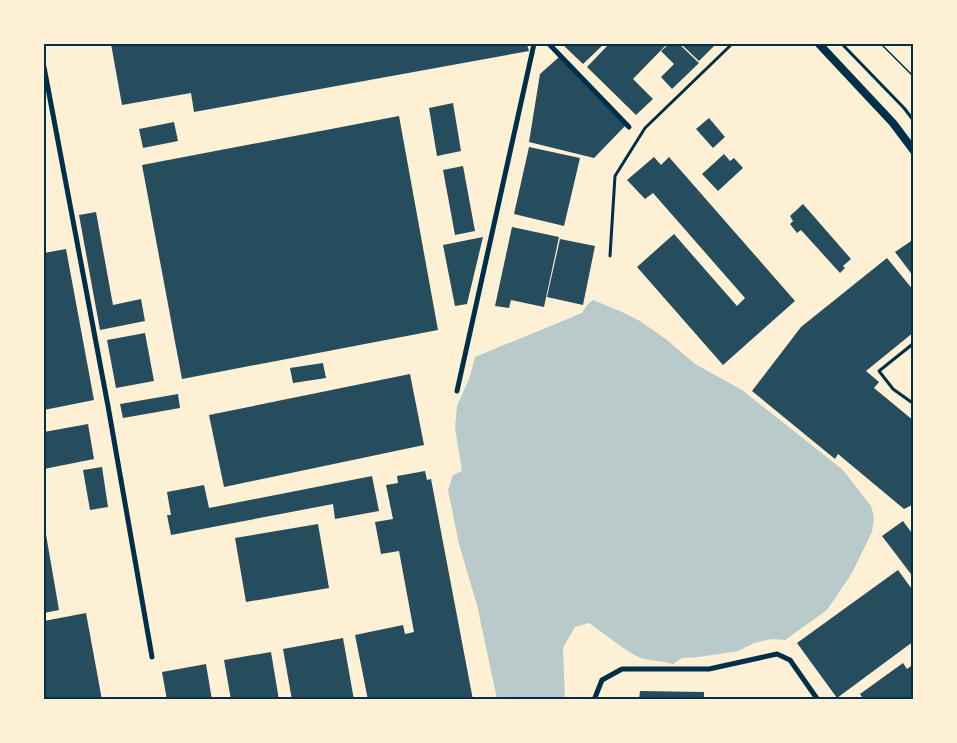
<svg xmlns="http://www.w3.org/2000/svg" width="957" height="743" font-family="'Libre Baskerville',serif">
	<rect width="100%" height="100%" fill="#fdf0d5"/>
	<path fill="#b9caca" d="M593 300 622 312 640 321 667 340 695 364 742 390 843 470 871 506 874 517 872 532 852 573 827 610 785 640 772 639 754 643 738 651 699 657 682 658 673 664C663 661 651 661 641 658 628 653 602 632 589 623L575 627 563 648 565 699H497L477 605 459 544 448 490 453 475 462 471 455 428 457 406 469 379 475 357 582 313 587 305Z"/>
	<g fill="#264d5e">
		<path d="M111 44H527L529 51 194 112 191 93 122 105Z"/>
		<path d="M562 44H604L583 64Z"/>
		<path d="M609 44H667L633 79 653 99 636 115 587 67Z"/>
		<path d="M669 44H679L699 63 672 89 661 77 674 64 661 51Z"/>
		<path d="M681 44H716L699 61Z"/>
		<path d="M559 57 626 125 594 158 529 142 540 74Z"/>
		<path d="M453 103 461 151 437 156 429 108Z"/>
		<path d="M399 116 438 330 182 379 142 165Z"/>
		<path d="M709 118 725 137 713 148 696 129Z"/>
		<path d="M174 122 178 141 143 148 139 129Z"/>
		<path d="M529 147 580 158 564 226 514 214Z"/>
		<path d="M724 154 730 161 734 158 743 168 718 191 702 174Z"/>
		<path d="M654 157 661 165 669 157 795 301 723 365 637 267 674 234 737 306 745 298 653 193 645 199 627 180Z"/>
		<path d="M463 166 475 231 455 235 443 170Z"/>
		<path d="M803 204 851 259 843 266 845 268 840 273 801 230 797 233 790 224 793 221 790 216Z"/>
		<path d="M96 212 113 305 141 299 145 321 100 330 79 215Z"/>
		<path d="M512 227 559 237 544 307 511 300 509 308 495 306Z"/>
		<path d="M483 237 467 304 455 306 443 245Z"/>
		<path d="M560 239 595 246 583 305 547 297Z"/>
		<path d="M914 239V277L895 252Z"/>
		<path d="M66 249 94 400 44 410V253Z"/>
		<path d="M887 258 914 291V332L866 371 879 382 874 388 914 421V504L904 509 838 454 835 459 752 391 801 327Z"/>
		<path d="M145 333 154 381 116 388 107 340Z"/>
		<path d="M323 363 326 378 293 383 290 368Z"/>
		<path d="M410 374 424 445 224 487 209 415Z"/>
		<path d="M178 394 180 408 123 418 120 404Z"/>
		<path d="M88 424 94 459 44 469V432Z"/>
		<path d="M102 467 108 507 90 510 83 470Z"/>
		<path d="M425 471 427 480 431 479 473 700H368L355 635 403 625 405 634 414 632 399 551 381 554 375 522 393 519 386 485 398 483 397 476Z"/>
		<path d="M372 476 379 511 335 519 333 504 171 535 167 515H171L167 492 204 485 209 508Z"/>
		<path d="M903 521 914 536V578L882 536Z"/>
		<path d="M44 523 59 610 44 613Z"/>
		<path d="M318 524 329 588 246 602 235 538Z"/>
		<path d="M898 570 914 592V641L837 698 797 643Z"/>
		<path d="M86 613 102 700H44V621Z"/>
		<path d="M343 638 354 700H292L283 649Z"/>
		<path d="M271 652 279 700H231L224 660Z"/>
		<path d="M903 663 907 669 914 664V700H864L860 694Z"/>
		<path d="M206 664 212 700H167L162 672Z"/>
		<path d="M640 691 704 692V700H639Z"/>
	</g>
	<g fill="none" stroke-linecap="round" stroke-linejoin="round">
		<path stroke="#003049" stroke-width="1.5" d="M881 44 914 77"/>
		<g stroke="#003049" stroke-width="3">
			<path d="M842 44 904 108 914 121"/>
			<path d="M610 256 615 176 645 128 732 44"/>
			<path d="M914 343 879 371 893 389 914 404"/>
		</g>
		<g stroke="#003049" stroke-width="5">
			<path d="M549 44 629 127"/>
			<path d="M44 67 108 406 152 657"/>
			<path d="M457 391 534 44"/>
			<path d="M594 700 602 680 622 669H709L777 654 790 660 818 700"/>
		</g>
		<path stroke="#003049" stroke-width="8" d="M819 44 893 123 914 151"/>
	</g>
	<rect width="957" height="743" fill="none" stroke="#fdf0d5" stroke-width="90"/>
	<rect x="45" y="45" width="867" height="653" fill="none" stroke="#003049" stroke-width="2"/>
</svg>
